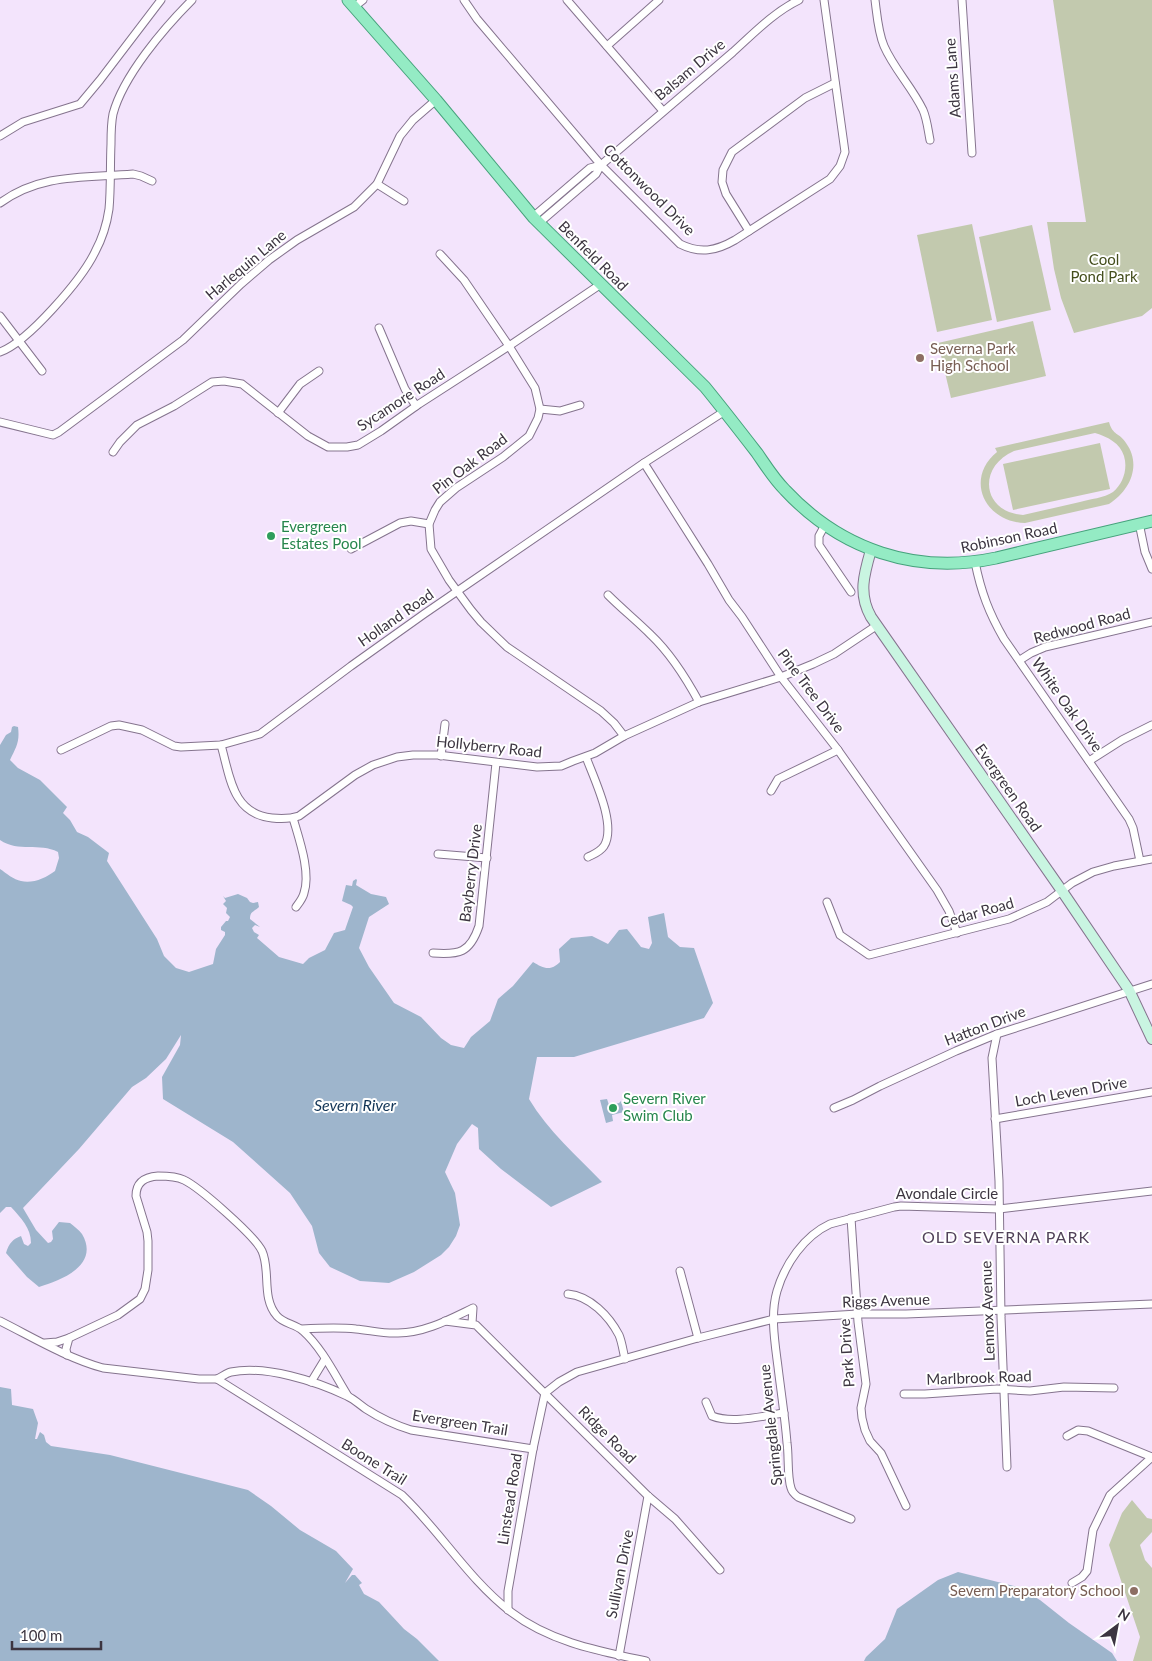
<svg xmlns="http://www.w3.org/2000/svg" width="1152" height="1661" font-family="Lato,sans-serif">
	<rect width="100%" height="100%" fill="#f3e4fc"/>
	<g fill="#c2c9ae" fill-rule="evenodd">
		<path d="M1053 0H1152V308L1142 316 1074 333 1061 298 1054 269 1047 222H1086Z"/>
		<path d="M972 224 992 320 937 332 917 235Z"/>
		<path d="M1032 225 1051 310 997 322 979 237Z"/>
		<path d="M1033 321 1046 376 951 398 938 343Z"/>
		<path d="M1109 422C1113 436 1119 432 1126 443 1142 465 1130 491 1109 504L1025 523C985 522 964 479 997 452L995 448ZM1095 433C1108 437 1120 443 1124 456 1128 469 1123 484 1113 492 1104 498 1090 499 1080 502 1061 506 1042 511 1023 515 982 512 977 467 1014 451Z"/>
		<path d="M1100 443 1110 489 1013 510 1003 464Z"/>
		<path d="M1132 1500 1147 1518 1152 1519V1532L1140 1545 1145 1560 1152 1568V1661H1133L1140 1637 1109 1545 1122 1513Z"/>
	</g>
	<g fill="#9eb5cc">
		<path d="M14 726 18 727C20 742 16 747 10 760L18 768 40 780 67 807 63 813 70 820 77 832 88 837 109 853 107 861 157 939 164 956 176 968 189 972 213 964 216 949 225 935V932L221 930V927L226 921H228L230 917 226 913 227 908 223 904 226 901 223 896 225 898 238 894 247 898 250 902 253 903 258 902 259 907C254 912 250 911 250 919L260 927 255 925 252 928 254 932 259 935 257 938 279 957 303 964 309 958 325 950 334 933 345 930 346 927 353 907 351 905 342 901 346 885 352 886 353 881 356 879 357 880 356 885 371 894 386 897 389 904 369 917 359 948 369 967 394 1003 421 1017 441 1038 451 1045 464 1048 471 1037 490 1021 498 999 513 986 533 962C543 968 550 972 560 962L559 949 571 938 592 936 608 944 619 930 627 929 641 947 649 949 652 943 648 917 664 913 668 937 680 947 694 948 713 1003 704 1018 574 1057H537L529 1099C548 1131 577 1156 602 1182L551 1207 501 1169 479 1149 478 1128 472 1124 457 1144 445 1172 455 1193 460 1225 456 1236 449 1247 441 1255 414 1272 389 1283 360 1281 330 1267 319 1253 312 1226 290 1193 233 1142 163 1099 162 1077 180 1045 181 1035 166 1059 146 1078 132 1087 79 1149 23 1208 36 1230 48 1243 51 1242 53 1239 52 1231 59 1222 70 1223C74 1226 79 1230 82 1234 100 1265 62 1280 39 1287L27 1277 6 1253C9 1243 13 1239 21 1236L24 1244 28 1246 31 1243C31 1228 21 1218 11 1207H6L0 1213V869C6 873 14 880 21 881 32 884 46 878 55 871L59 858 58 852C39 842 19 853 0 840V745L6 735 11 732 12 727Z"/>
		<path d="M607 1099 609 1105 619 1103 621 1101 624 1112 612 1115 613 1121 606 1123 600 1100Z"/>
		<path d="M0 1387 11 1389 12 1405 33 1409 38 1423 35 1439H37L40 1432 44 1435 46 1442 51 1446 110 1455 248 1490 271 1506 300 1530 336 1551 353 1569 345 1583 352 1575H355L362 1583 359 1585 364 1594 379 1602 404 1629 417 1639 439 1661H0Z"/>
		<path d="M958 1572 1018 1587 1040 1600 1069 1623 1112 1653 1117 1661H864L866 1657 885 1639 897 1609 938 1580Z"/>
	</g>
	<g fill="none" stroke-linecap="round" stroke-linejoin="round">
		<g stroke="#85748e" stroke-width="9">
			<g id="street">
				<path d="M464 0 477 19 601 165 680 244C700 254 716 251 735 240L830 179 840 166 845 152 824 0"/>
				<path d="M567 0 663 111"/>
				<path d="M875 0C877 15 878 32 884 46 894 69 912 87 923 110 927 119 928 130 930 140"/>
				<path d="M962 0 972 153"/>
				<path d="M354 7 363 0"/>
				<path d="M607 46 659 0"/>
				<path d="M0 136 23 122 80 104 100 80 161 0"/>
				<path d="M377 184 404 201"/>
				<path d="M0 203C41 173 85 178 133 174L141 176 152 181"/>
				<path d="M533 217 590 168 601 165"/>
				<path d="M539 223 596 174 601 165C645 127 689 90 733 52 753 34 774 12 799 0"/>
				<path d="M749 231 726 194 722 182 723 170 732 152 805 98 835 83"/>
				<path d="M440 254 464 280 509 346 535 388 540 409 538 418 529 436 503 457 456 488 440 502 435 510 429 524 431 549 449 580 471 610 481 622 507 647 601 711 614 723 624 736"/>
				<path d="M0 316 42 371"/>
				<path d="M379 328 405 389 416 406"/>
				<path d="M0 352C28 342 82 279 95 252 102 239 107 223 109 209 111 188 110 166 111 144 111 135 111 124 113 114 123 76 164 28 192 0"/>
				<path d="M540 409 560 411 580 405"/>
				<path d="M278 413 300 384 319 371"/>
				<path d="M0 422 53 435 59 432 183 340 241 284 269 260 297 240 354 207 377 184 400 136 413 120 436 100"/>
				<path d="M113 452 120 442 137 425 174 406 212 382 224 381 242 384 308 436 328 447H347L358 445 381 431 419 404 509 346 601 284"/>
				<path d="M644 463 708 564 729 600 742 617 781 677 838 750 937 890 949 911 957 933"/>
				<path d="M1139 523 1145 552 1152 569"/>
				<path d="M825 525 819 536V545L851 592"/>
				<path d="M351 549 400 523 411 521 429 524"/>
				<path d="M975 562C981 592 989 613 1004 639L1129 819 1133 828 1140 861"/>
				<path d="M608 595C622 609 637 621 651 635 671 654 686 678 699 702"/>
				<path d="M1020 660 1031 653 1045 647 1152 622"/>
				<path d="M221 745C230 776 232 814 272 818 282 819 290 819 299 816L355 775 373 765 397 757 413 755H438L537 767 561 766 573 761 595 753 624 736 699 702 781 677 813 664 834 654 876 626"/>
				<path d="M61 750 111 726 119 725 142 730 174 746 181 747 221 745 260 734 351 666 424 614 644 463 725 411"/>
				<path d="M441 756 445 724"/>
				<path d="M586 757C594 779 617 825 604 846 600 852 594 854 588 857"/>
				<path d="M1089 761 1122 740 1152 725"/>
				<path d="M771 791 778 779 838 750"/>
				<path d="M293 818C299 839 311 872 304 893 303 898 299 903 296 907"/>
				<path d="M438 854 487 858"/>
				<path d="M827 902 840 935 869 955 1009 919 1047 902 1072 883 1093 872 1114 866 1152 859"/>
				<path d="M433 953C459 955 470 953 479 926L496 763"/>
				<path d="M997 1034 992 1058 999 1181 1001 1317 1007 1467"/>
				<path d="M834 1108 853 1100 880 1086 956 1051 997 1034 1152 984"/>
				<path d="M995 1119 1152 1092"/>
				<path d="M851 1218 858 1322 866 1384 861 1408 862 1418 865 1430 870 1441 881 1453 906 1506"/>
				<path d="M680 1271 698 1338"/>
				<path d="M568 1294C590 1296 609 1316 619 1335 622 1342 623 1351 625 1359"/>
				<path d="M0 1321C34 1338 67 1358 103 1368L199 1379H217L402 1495C440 1531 469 1580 511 1612 550 1642 599 1651 646 1661"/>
				<path d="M445 1321 476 1325 648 1496 675 1519 720 1570"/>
				<path d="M302 1329C320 1328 338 1327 356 1329 369 1330 384 1334 398 1333 425 1333 450 1319 473 1308L472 1323"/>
				<path d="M45 1343 57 1342 69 1338"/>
				<path d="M67 1355 66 1349 69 1338 118 1315 140 1299 145 1289 148 1270V1241L147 1232 136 1196C136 1182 145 1177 158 1176 166 1176 176 1176 184 1180 199 1187 255 1236 262 1251 271 1271 261 1298 277 1316 284 1324 296 1324 303 1331 322 1348 335 1375 348 1396"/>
				<path d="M217 1379C222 1377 226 1373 231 1372 265 1365 316 1381 347 1396 354 1399 360 1405 366 1409 380 1418 395 1425 411 1430L533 1449"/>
				<path d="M311 1382 325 1359"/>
				<path d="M904 1394H925L997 1389 1030 1391 1064 1387 1114 1388"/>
				<path d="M706 1402 712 1416C732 1424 763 1416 784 1413"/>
				<path d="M1067 1436 1078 1430 1088 1431 1152 1457"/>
				<path d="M851 1519 798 1497C794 1494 792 1492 791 1488 787 1476 789 1456 787 1443 785 1417 781 1392 778 1367 775 1343 770 1315 777 1291 785 1264 804 1236 830 1224L894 1207 901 1206 999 1209 1152 1191"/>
				<path d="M1072 1583 1082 1577 1087 1571 1093 1530 1110 1495 1152 1457"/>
				<path d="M508 1610V1591L533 1449 545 1393 559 1382 577 1372 698 1338 774 1319 858 1314H906L1152 1304"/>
				<path d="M619 1656 648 1496"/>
			</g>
		</g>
		<g stroke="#85748e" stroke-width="12">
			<path id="secondary" d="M871 550C864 574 858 594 871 617L1062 891 1129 990 1152 1039"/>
		</g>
		<g stroke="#46a27c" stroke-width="13">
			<path id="primary" d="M348 0 436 100 534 218 705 387C723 409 740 431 757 453 766 466 774 479 785 490 841 550 916 575 996 558L1152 521"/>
		</g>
		<use href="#street" stroke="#fff" stroke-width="7"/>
		<use href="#secondary" stroke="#c9f5e1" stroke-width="10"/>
		<use href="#primary" stroke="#94ebc4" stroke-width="11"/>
	</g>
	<g fill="#8d6e63" stroke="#fff" stroke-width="2">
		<circle cx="920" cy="358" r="5"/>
		<circle cx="1134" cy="1591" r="5"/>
	</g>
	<g fill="#2e9e5b" stroke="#fff" stroke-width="2">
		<circle cx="271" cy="536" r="5"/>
		<circle cx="613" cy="1108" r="5"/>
	</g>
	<g text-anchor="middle" stroke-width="4" stroke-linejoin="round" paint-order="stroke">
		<g font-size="15" fill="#3c3540" stroke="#fff">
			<text transform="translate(690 70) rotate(-40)" y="5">Balsam Drive</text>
			<text transform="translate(953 78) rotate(-94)" y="5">Adams Lane</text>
			<text transform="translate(649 190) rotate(45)" y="5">Cottonwood Drive</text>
			<text transform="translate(593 256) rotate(45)" y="5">Benfield Road</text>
			<text transform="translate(246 265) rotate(-40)" y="5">Harlequin Lane</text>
			<text transform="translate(401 400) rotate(-33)" y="5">Sycamore Road</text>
			<text transform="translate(470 464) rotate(-37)" y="5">Pin Oak Road</text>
			<text transform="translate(1009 538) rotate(-12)" y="5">Robinson Road</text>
			<text transform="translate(396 618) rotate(-35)" y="5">Holland Road</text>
			<text transform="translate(1082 626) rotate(-15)" y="5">Redwood Road</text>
			<text transform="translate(811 691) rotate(53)" y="5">Pine Tree Drive</text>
			<text transform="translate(1067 705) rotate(55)" y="5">White Oak Drive</text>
			<text transform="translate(489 747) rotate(6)" y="5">Hollyberry Road</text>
			<text transform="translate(1008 788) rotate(55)" y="5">Evergreen Road</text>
			<text transform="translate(471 873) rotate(-83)" y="5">Bayberry Drive</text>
			<text transform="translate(977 913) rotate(-16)" y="5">Cedar Road</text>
			<text transform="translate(985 1026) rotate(-21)" y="5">Hatton Drive</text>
			<text transform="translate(1071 1092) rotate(-10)" y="5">Loch Leven Drive</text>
			<text x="947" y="1199">Avondale Circle</text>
			<text transform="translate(886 1301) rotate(-2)" y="5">Riggs Avenue</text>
			<text transform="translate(988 1311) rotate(-92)" y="5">Lennox Avenue</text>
			<text transform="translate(847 1353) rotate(-94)" y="5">Park Drive</text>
			<text transform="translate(979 1378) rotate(-2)" y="5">Marlbrook Road</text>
			<text transform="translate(460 1423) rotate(9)" y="5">Evergreen Trail</text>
			<text transform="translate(771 1425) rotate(-96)" y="5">Springdale Avenue</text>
			<text transform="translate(607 1435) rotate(45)" y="5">Ridge Road</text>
			<text transform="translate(374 1462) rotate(32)" y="5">Boone Trail</text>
			<text transform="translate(510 1499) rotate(-81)" y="5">Linstead Road</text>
			<text transform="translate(620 1574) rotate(-79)" y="5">Sullivan Drive</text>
		</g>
		<g font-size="15" fill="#444e1d" stroke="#fff">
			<text x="1104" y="265">Cool<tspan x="1104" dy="17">Pond Park</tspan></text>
		</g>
		<g font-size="15" fill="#785e54" stroke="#fff" text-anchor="start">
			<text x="930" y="354">Severna Park<tspan x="930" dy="17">High School</tspan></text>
			<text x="1124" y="1596" text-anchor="end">Severn Preparatory School</text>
		</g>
		<g font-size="15" fill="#27864d" stroke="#fff" text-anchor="start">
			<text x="281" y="532">Evergreen<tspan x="281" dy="17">Estates Pool</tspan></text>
			<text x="623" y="1104">Severn River<tspan x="623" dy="17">Swim Club</tspan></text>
		</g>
		<g font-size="16" font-style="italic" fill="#123557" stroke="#fff">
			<text x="355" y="1111">Severn River</text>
		</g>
		<g font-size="16" letter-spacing="1" fill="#514259" stroke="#fff">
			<text x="1006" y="1243">OLD SEVERNA PARK</text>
		</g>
	</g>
	<g transform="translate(1117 1626) rotate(32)" stroke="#ffffff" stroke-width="4" paint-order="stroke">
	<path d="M0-4L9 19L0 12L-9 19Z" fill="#3c3540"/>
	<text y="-8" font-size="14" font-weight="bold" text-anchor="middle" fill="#3c3540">N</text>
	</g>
	<path d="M12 1641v8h89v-8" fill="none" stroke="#3c3540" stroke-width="2.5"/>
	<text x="20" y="1641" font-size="15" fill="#3c3540" stroke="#ffffff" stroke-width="4" paint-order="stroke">100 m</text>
</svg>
